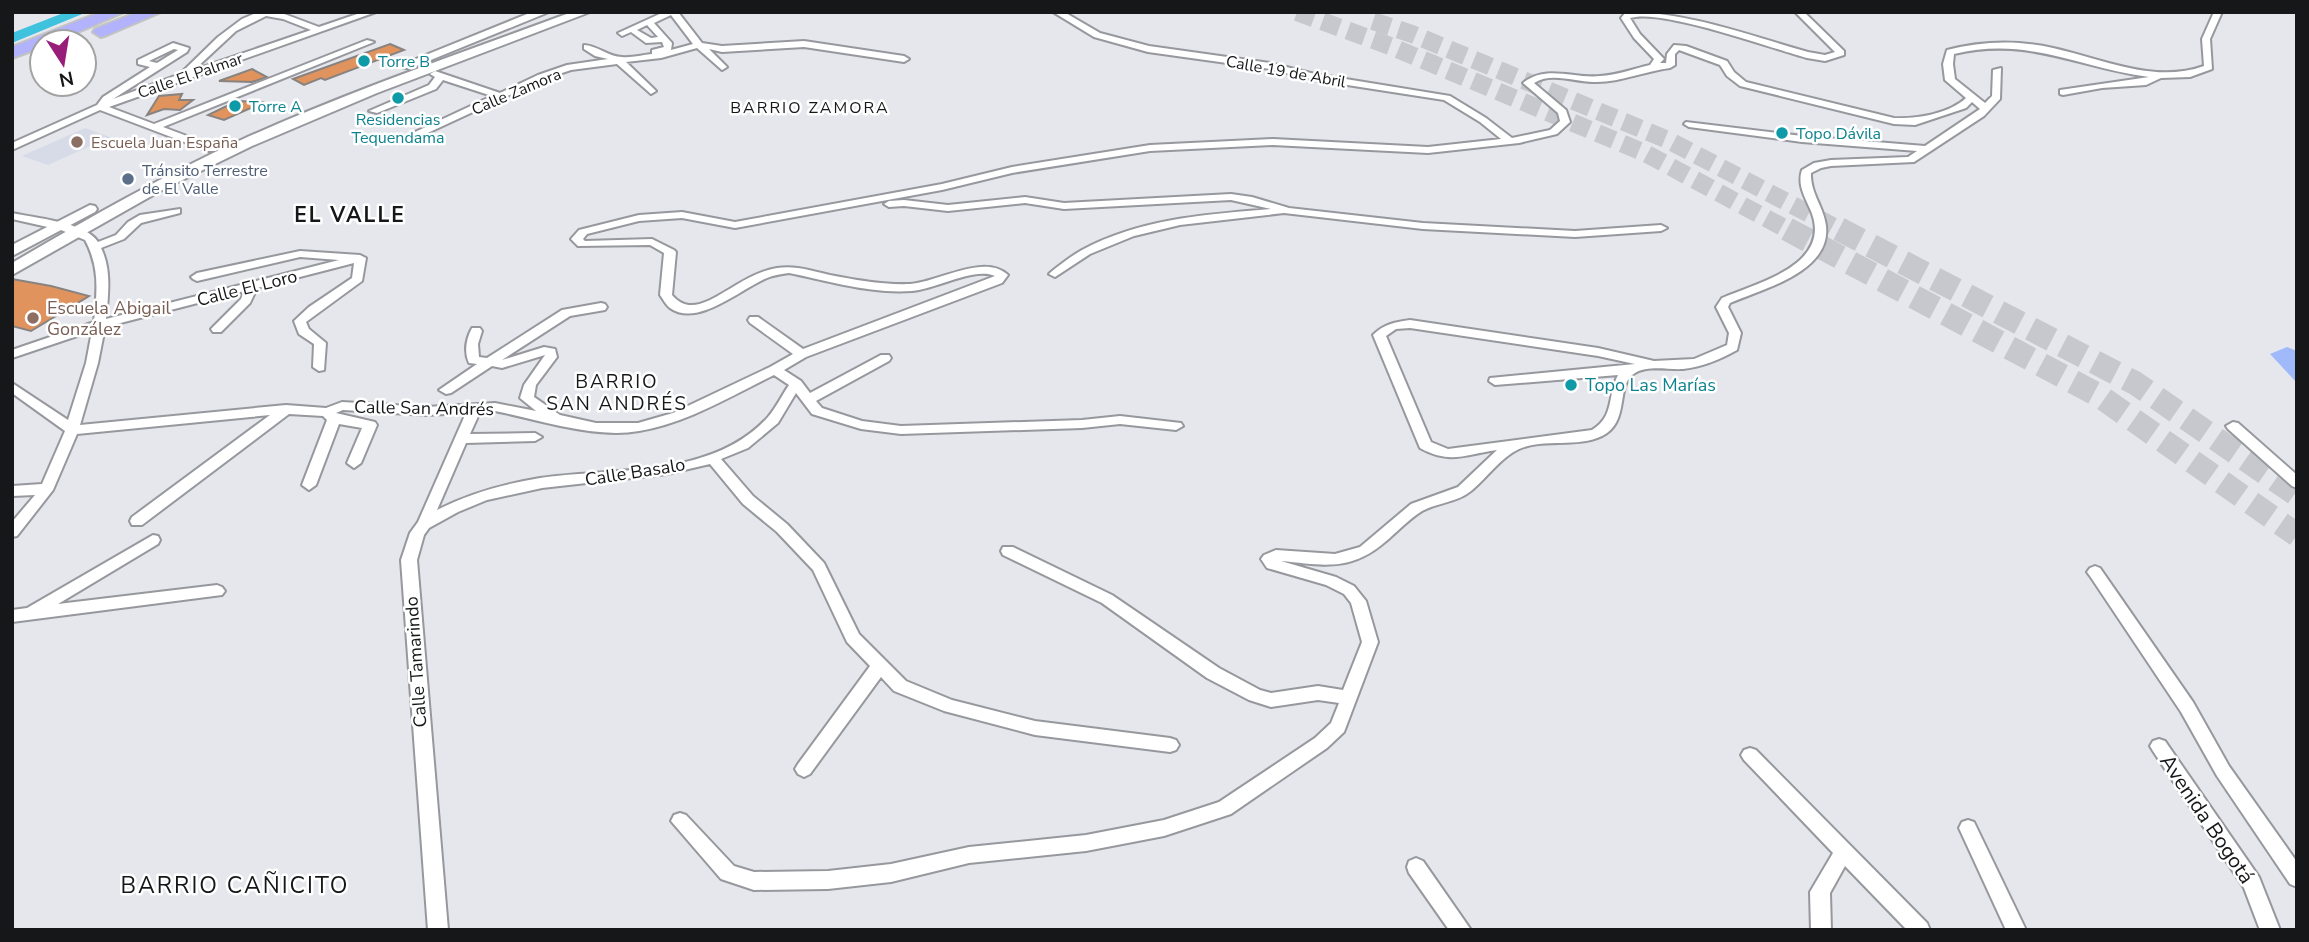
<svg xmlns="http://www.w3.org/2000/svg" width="2309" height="942" font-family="'Nunito Sans',sans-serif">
	<rect width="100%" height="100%" fill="#e5e7ed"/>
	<path fill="#d6dbe7" d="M85 128 110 137 48 165 22 156Z"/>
	<path fill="#a0b9fb" d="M2287 347 2297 351V383L2270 354Z"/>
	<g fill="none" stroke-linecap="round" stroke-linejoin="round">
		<path fill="#3ec2dd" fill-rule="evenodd" d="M66 12H87L12 43V33Z"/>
	</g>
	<g fill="#e0935c" stroke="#888380" stroke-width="2">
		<path d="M390 44 404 50 325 80 321 78 304 85 293 79Z"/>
		<path d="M252 69 267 77 252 82 219 81Z"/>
		<path d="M182 94 179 100H193L180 110 164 109 147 115 159 96Z"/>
		<path d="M237 101 264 102 224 120 208 115Z"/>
		<path d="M12 279 51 286 89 296 31 331 12 326Z"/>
	</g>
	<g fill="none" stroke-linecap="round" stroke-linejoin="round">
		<g stroke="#c6c8cd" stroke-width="18" stroke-dasharray="18 9" stroke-linecap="butt">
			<path d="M1297 12 1390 46 1645 153 1790 231"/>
			<path d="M1373 21 1412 34 1668 140 1842 231"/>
		</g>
		<g stroke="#c6c8cd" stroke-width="24" stroke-dasharray="24 12" stroke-linecap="butt">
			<path d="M1787 229 2098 395 2297 535"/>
			<path d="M1839 229 2135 383 2297 495"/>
		</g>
		<g stroke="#96989d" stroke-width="4">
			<g id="street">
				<path d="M258 12H279L319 27 363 12H376L109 107 154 124 367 40 374 42 163 127 216 147V151H208L100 110 12 150V143L97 105 103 97 150 67 138 64V60L173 43 189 48 187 52 113 99 180 74 218 37 242 19ZM266 16 283 19 311 30 194 70 236 31ZM174 49 178 50 157 63 149 61Z"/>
				<path d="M664 12H678L702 43 722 46 804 41 904 56 909 59 904 62 804 47 722 52 709 49 727 67 722 70 697 48 661 58 626 62 654 89 656 91 651 94 617 64 571 70 544 79 419 137 415 136V132L492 96 443 80 436 89 377 113 369 111 429 85 435 77 430 74 435 71 500 93 538 75 567 65 608 59 595 56 584 49V45C596 45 609 57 622 57 631 58 642 55 652 54V50L664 47 662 42 646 43 631 32 622 36 618 33ZM671 15 693 44 671 50 672 43 654 23ZM647 25 658 37 651 38 637 30Z"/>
				<path d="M1053 12H1064L1100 33 1149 46 1270 63 1315 74 1450 96 1486 118 1512 138 1550 130 1560 121 1558 113 1523 83C1546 64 1574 79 1600 76 1617 75 1633 69 1650 65L1654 59 1634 38 1621 18 1626 12C1688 12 1748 35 1808 52L1825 55 1835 52 1795 12H1804L1844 51V55L1825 61 1807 58C1770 48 1661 8 1630 18L1640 34 1664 59 1660 63H1666L1667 54 1674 45 1686 46 1727 61 1734 72 1746 82 1894 118C1916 119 1949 114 1966 98L1945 80 1943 64 1947 50C1982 41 2017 40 2053 48 2103 59 2154 84 2204 66L2202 39 2214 12H2222L2210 39 2212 69 2190 77 2161 78 2146 85 2102 88 2063 95 2060 94V90L2149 77C2078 68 2029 36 1954 54L1953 64 1955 79 1985 103 1992 96 1993 70 2001 68 2000 99 1984 116 1914 162 1831 166 1821 168 1811 173C1810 193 1824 207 1826 226 1831 272 1763 289 1730 303L1728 307 1741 333 1737 350C1721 359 1702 367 1683 369 1668 370 1649 365 1635 373 1616 384 1629 417 1607 433 1582 450 1545 437 1519 449 1500 458 1487 478 1471 491 1458 502 1437 503 1422 511 1409 519 1397 532 1385 542 1350 572 1323 565 1281 561L1336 577 1354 586 1366 601 1378 642 1344 732 1327 748 1231 814 1164 836 1086 851 969 863 891 882 828 889 754 890 721 879 671 821 674 815 680 813 686 815 734 866 754 872 828 871 891 864 969 847 1086 835 1164 820 1219 802 1315 738 1331 723 1339 703 1318 700 1271 707 1249 700 1207 678 1102 603 1003 555 1001 551 1003 547H1013L1112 595 1219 668 1260 690 1271 693 1318 686 1343 690 1362 642 1351 603 1344 594 1326 585 1267 568 1261 559 1264 555 1276 550 1335 554 1360 547 1411 504 1458 487 1497 450C1466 454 1451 465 1420 448L1373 335C1384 324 1395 322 1410 320L1598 348 1654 361 1694 359 1727 345 1729 333 1716 307 1722 298C1757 283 1833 265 1811 211 1805 197 1797 185 1802 170L1814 163 1831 160 1908 157 1917 151 1802 142 1689 127 1684 124 1686 122 1802 136 1925 146 1980 109 1972 102 1966 108 1915 125 1894 124 1740 86 1727 76 1720 65 1679 50 1675 54V65L1670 68C1645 71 1619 83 1594 82 1574 82 1552 72 1534 83L1566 110 1570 122 1557 134 1519 143 1428 153 1273 145 1150 151 1012 173 942 190 735 228 682 218 639 221 587 234 583 239 585 241 652 239 674 250 676 252 672 295C683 308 695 307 710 300 732 289 752 272 777 268 795 265 813 271 830 275 856 280 883 285 910 284 939 282 984 253 1008 275L1002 283 806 357 784 370 801 381 810 393 881 355H889L891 358 889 361 816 401 822 408 862 421 901 426 1082 420 1120 416 1181 423 1183 426 1176 430 1120 424 1082 428 901 434 861 429 812 414 796 393 778 423 748 448 721 459 753 496 787 524 824 563 859 634 906 681 952 700 1035 721 1170 738 1176 740 1179 745 1176 750 1170 752 1035 735 944 711 894 691 881 677 810 774 804 777 798 774 795 769 798 764 870 666 847 642 813 570 777 532 743 504 710 464 667 474 542 488 487 500 458 512 429 528 424 535 417 560 448 930H428L401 560 410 533 418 522 466 413 426 415 343 410 336 413 375 422 377 425 361 463 354 468 347 463 362 428 339 424 316 485 309 490 302 485 327 420 323 416 289 414 142 525H132L130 521 132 517 270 415 77 434 53 490 17 536 12 537V522L35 495 12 496V486L42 484 65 431 12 393V383L68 420 86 363 92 331 12 358V350L94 322C97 291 100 268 85 240L61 230 12 219V213C34 218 86 222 98 242L116 235 128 222 140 215 180 209V213L141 223 124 239 101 248C112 270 108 296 106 319L339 260 300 257 197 281 193 279 191 277 197 273 300 251 360 255 366 258 362 281 306 322 309 329 326 343 324 370 319 371 313 367 314 344 299 334 294 321 309 307 352 278 354 263 257 288 250 303 221 332H213L211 329 241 299 244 291 105 327 98 363 80 425 286 405 326 408 342 402 426 407 495 403 536 411 520 398 524 385 545 355 502 368 492 366 451 393 446 394 439 390 477 364 469 363C464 352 466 339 472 328H480L482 331 478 344 479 357 487 358 562 310 601 303 605 304 607 307 605 310 570 316 502 360 544 347 555 349 557 357 536 385 534 397 560 415 596 423H638L673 413 770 367 793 354 750 323 748 320 750 317H758L803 349 995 276C973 267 937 289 912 291 870 294 829 281 789 273 782 274 774 275 767 278 742 288 698 328 670 308 666 305 663 299 660 295L664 253 650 245 578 246 571 239 579 230 639 215 682 212 735 222 942 184 1012 167 1150 145 1273 139 1428 147 1501 139 1480 122 1444 100 1315 80 1270 69 1148 52 1094 37ZM1410 328 1598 356 1635 364 1490 378 1489 381 1495 385 1618 375C1607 396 1615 416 1592 430L1448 449 1431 442 1386 336 1396 329ZM774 375 789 385C782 395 776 408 768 417 712 479 614 467 540 478 504 484 470 493 437 510L466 443 535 441 542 437 535 433 470 434 480 412 495 411C539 420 595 439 639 431 687 423 731 396 774 375Z"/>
				<path d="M1231 194 1252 197 1289 208 1423 223 1575 231 1661 225 1667 228 1661 231 1575 237 1423 229 1284 213 1180 225 1134 236 1090 254 1055 277 1049 274 1051 272C1061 264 1071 256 1082 250 1139 219 1207 214 1271 209L1231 200 1064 209 1025 203 948 211 904 206 889 207 884 204 889 201 904 200 948 205 1025 197 1064 203Z"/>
				<path d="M2233 422 2238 423 2297 475V488L2292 486 2228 429 2226 426Z"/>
				<path d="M153 535 158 536 160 540 158 544 58 604 217 585 222 587 225 591 222 595 12 622V610L27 608Z"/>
				<path d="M2095 566 2100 568 2193 702 2229 766 2297 862V887L2290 884 2217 776 2181 712 2090 576 2087 572 2090 568Z"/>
				<path d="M2159 739 2165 741 2259 877 2280 930H2260L2244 888 2153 751 2150 746 2153 741Z"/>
				<path d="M1750 748 1756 750 1927 923 1930 930H1907L1845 866 1830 893 1831 930H1811L1810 892 1833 853 1744 760 1741 755 1744 750Z"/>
				<path d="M1968 820 1974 822 2026 930H2006L1959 828 1962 822Z"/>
				<path d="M1416 858 1423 861 1471 930H1449L1409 873 1407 867 1409 861Z"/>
			</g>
		</g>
		<g stroke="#96989d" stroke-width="4">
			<g id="secondary">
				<path d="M532 12H549L411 68H403L401 65Z"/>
				<path d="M572 12H590L377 93 252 146 162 190 12 275V263C87 219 162 176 241 140 349 91 461 53 572 12Z"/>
				<path d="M90 205 95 206 97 209 95 212 12 256V245Z"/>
			</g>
		</g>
		<g stroke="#c2c3c3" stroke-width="4">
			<g id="highway">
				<path d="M101 12H124L55 42H42V47L12 58V47Z"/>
				<path d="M138 12H161L107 35 101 37 93 32 95 29Z"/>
			</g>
		</g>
		<use href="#street" fill="#fff" fill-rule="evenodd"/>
		<use href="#secondary" fill="#fff" fill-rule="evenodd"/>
		<use href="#highway" fill="#b3b2fd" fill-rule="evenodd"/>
	</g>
	<g fill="#0f9aa8" stroke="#fff" stroke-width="2.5">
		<circle cx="364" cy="61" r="7"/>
		<circle cx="398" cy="98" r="7"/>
		<circle cx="235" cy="106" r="7"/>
		<circle cx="1782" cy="133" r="7"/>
		<circle cx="1571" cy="385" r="7"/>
	</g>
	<g fill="#8d6e63" stroke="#fff" stroke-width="2.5">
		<circle cx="77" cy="142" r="7"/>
		<circle cx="33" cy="318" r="7"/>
	</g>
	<circle fill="#5c6f8a" stroke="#fff" stroke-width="2.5" cx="128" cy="179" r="7"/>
	<g text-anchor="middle" stroke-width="5" stroke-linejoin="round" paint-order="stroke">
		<g font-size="16" fill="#0d838f" stroke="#fff" text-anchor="start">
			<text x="378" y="67">Torre B</text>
			<text x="249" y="112">Torre A</text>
			<text x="398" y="125" text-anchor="middle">Residencias<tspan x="398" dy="18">Tequendama</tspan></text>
			<text x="1796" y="139">Topo Dávila</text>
		</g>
		<g font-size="16" fill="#161719" stroke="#fff">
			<text transform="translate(1286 71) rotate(10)" y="6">Calle 19 de Abril</text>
			<text transform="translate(190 75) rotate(-19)" y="6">Calle El Palmar</text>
			<text transform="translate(516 91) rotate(-23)" y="6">Calle Zamora</text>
		</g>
		<g font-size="16" letter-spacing="2" fill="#161719" stroke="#fff">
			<text x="810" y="113">BARRIO ZAMORA</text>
		</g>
		<g font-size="16" fill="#785e54" stroke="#fff" text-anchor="start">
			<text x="91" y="148">Escuela Juan España</text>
		</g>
		<g font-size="16" fill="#4e5e75" stroke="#fff" text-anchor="start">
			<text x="142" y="176">Tránsito Terrestre<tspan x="142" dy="18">de El Valle</tspan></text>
		</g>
		<g font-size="18" fill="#161719" stroke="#fff">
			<text transform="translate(247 288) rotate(-14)" y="6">Calle El Loro</text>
			<text transform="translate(424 408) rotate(1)" y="6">Calle San Andrés</text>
			<text transform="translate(635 472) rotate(-9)" y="6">Calle Basalo</text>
			<text transform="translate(416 662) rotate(-94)" y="6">Calle Tamarindo</text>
		</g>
		<g font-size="18" fill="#785e54" stroke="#fff" text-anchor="start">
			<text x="47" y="314">Escuela Abigail<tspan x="47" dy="21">González</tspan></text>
		</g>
		<g font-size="18" fill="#0d838f" stroke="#fff" text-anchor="start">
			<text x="1585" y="391">Topo Las Marías</text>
		</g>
		<g font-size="19" letter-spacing="2" fill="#161719" stroke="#fff">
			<text x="617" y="388">BARRIO<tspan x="617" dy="22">SAN ANDRÉS</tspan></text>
		</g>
		<g font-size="21" font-weight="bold" letter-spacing="2" fill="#161719" stroke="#fff">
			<text x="350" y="222">EL VALLE</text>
		</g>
		<g font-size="21" fill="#161719" stroke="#fff">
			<text transform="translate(2207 819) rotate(56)" y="7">Avenida Bogotá</text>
		</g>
		<g font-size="23" letter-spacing="2" fill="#161719" stroke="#fff">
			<text x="235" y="893">BARRIO CAÑICITO</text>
		</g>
	</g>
	<rect width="2309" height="942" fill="none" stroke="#161719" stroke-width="28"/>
	<g transform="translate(63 63) rotate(168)"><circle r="33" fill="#ffffff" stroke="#a2a2a3" stroke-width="2"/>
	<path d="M0-5L12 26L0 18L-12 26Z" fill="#971f7a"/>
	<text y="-10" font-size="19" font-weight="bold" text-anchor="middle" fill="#161719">N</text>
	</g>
</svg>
